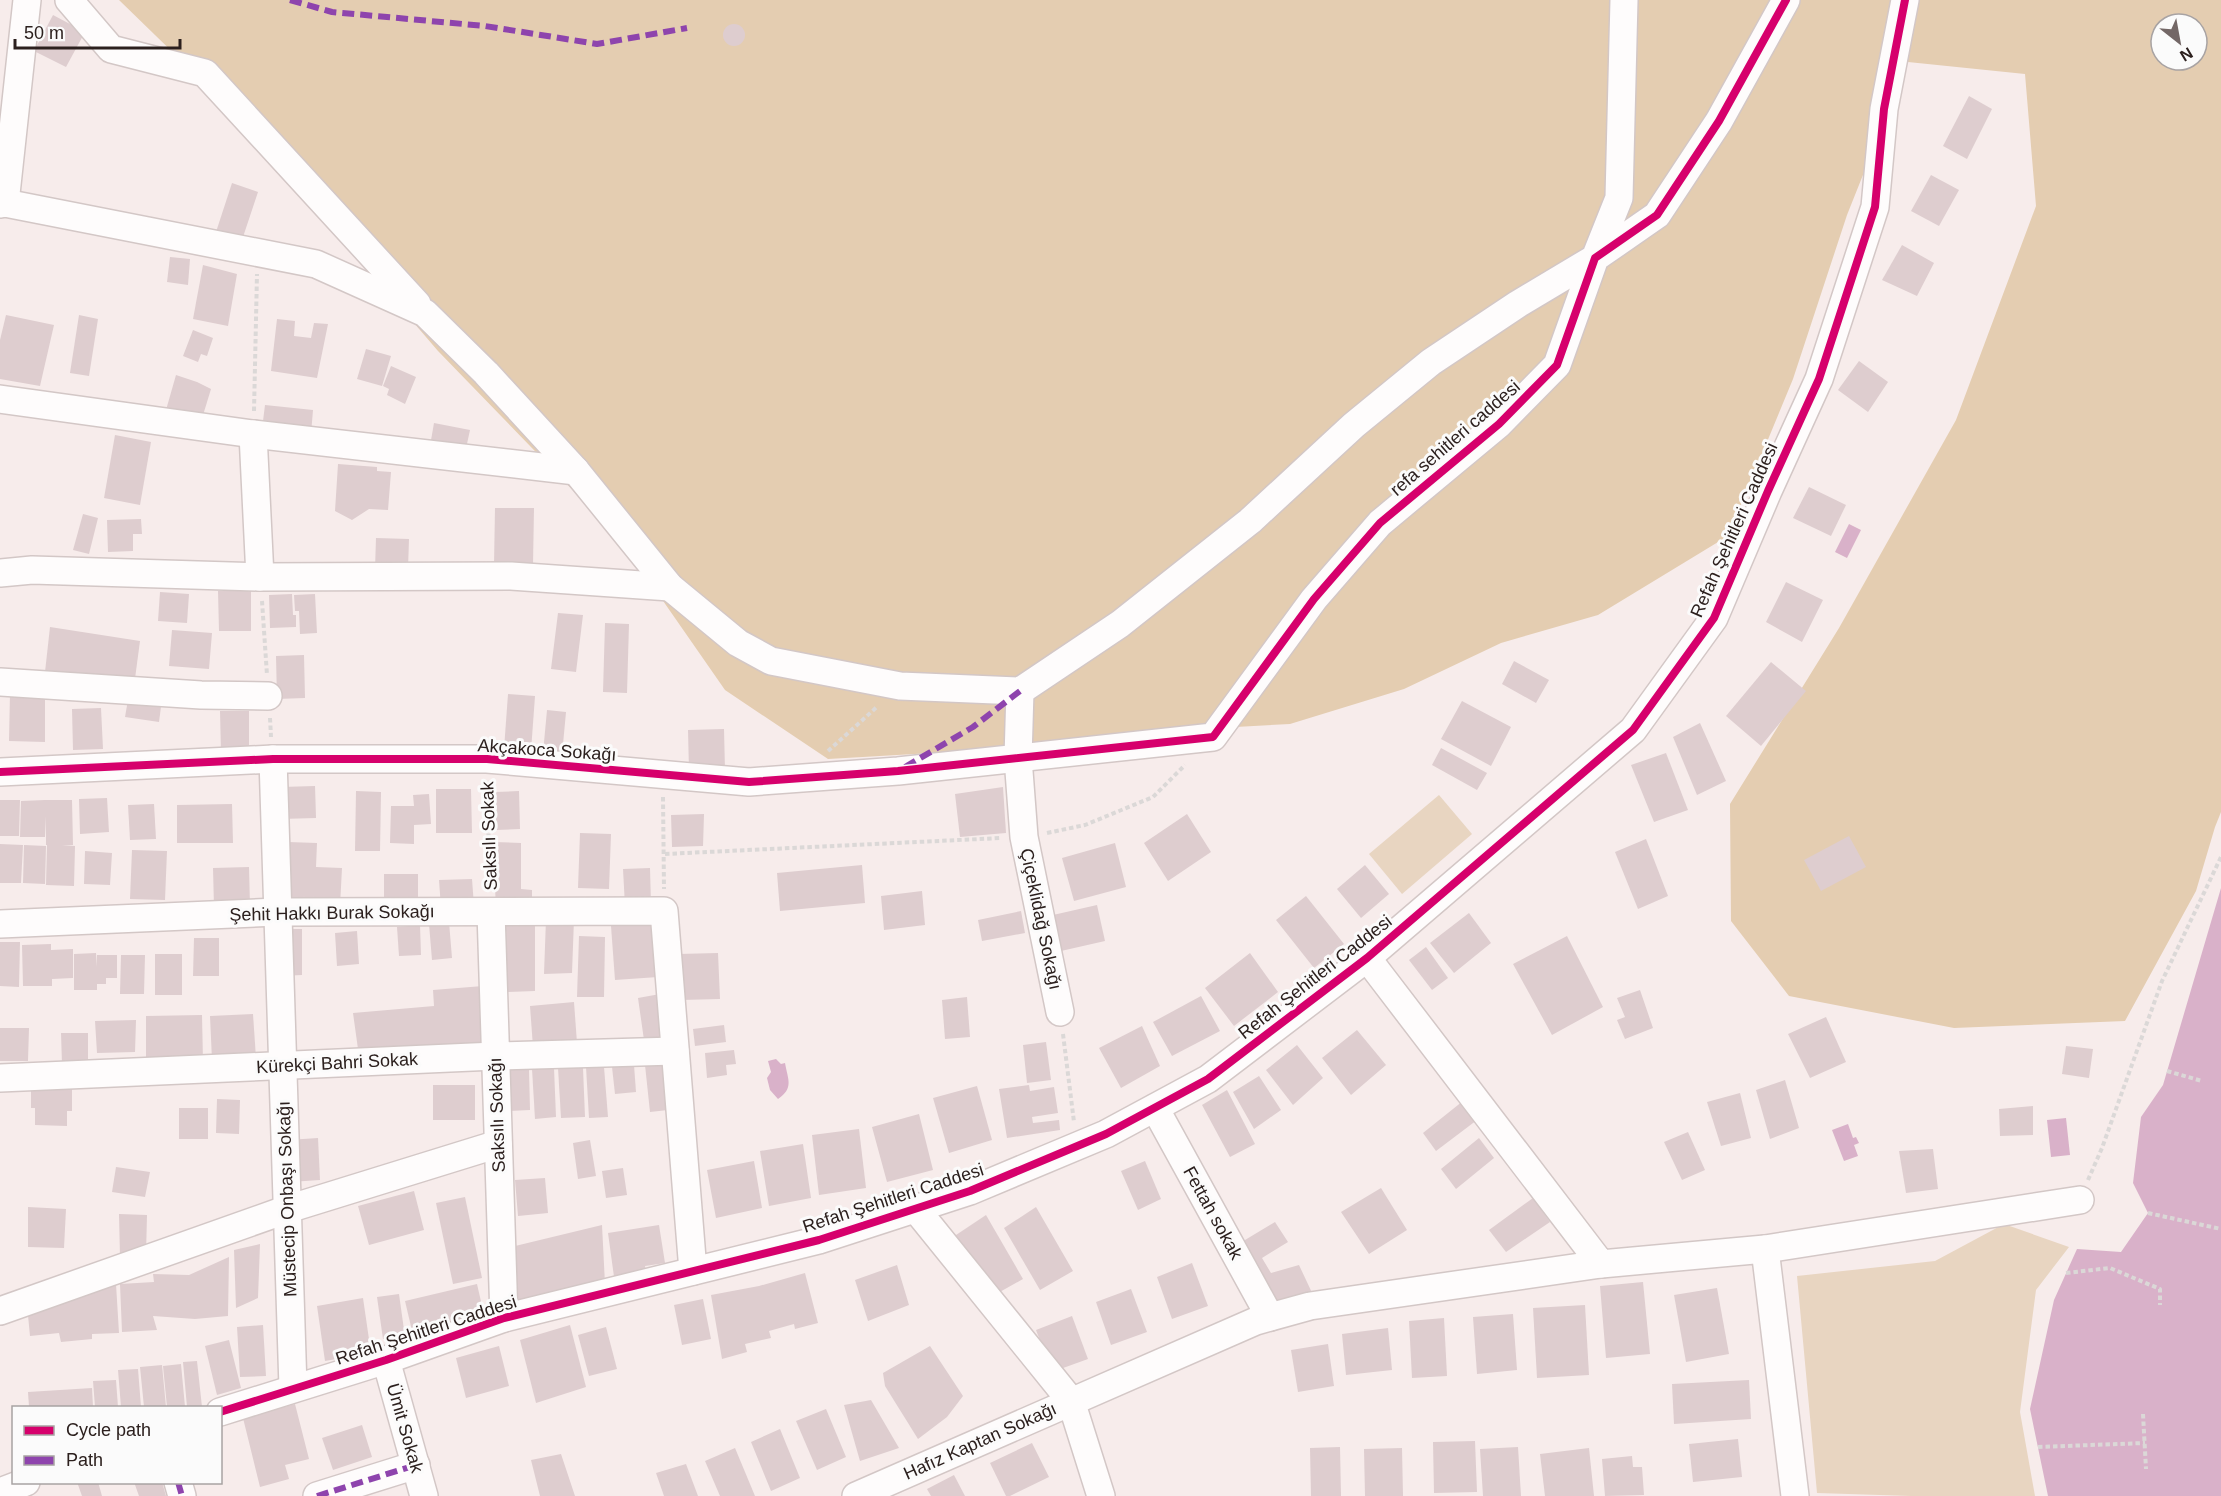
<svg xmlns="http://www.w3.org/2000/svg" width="2221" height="1496" font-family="Helvetica,sans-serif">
	<rect width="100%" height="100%" fill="#f7eceb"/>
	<g fill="#e8d5c1">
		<path d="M1439 795 1472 834 1402 894 1369 854Z"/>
		<path d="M2004 1224 2069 1247 2036 1290 2020 1412 2035 1496H1911L1817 1493 1797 1276 1935 1261Z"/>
	</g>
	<path fill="#e4cdb1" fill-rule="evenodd" d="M119 0H2221V812L2215 827 2196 891 2125 1021 1954 1028 1789 996 1731 921 1730 804 1839 628 1956 420 2036 206 2025 74 1908 62 1847 215 1793 379 1728 536 1598 615 1501 643 1404 689 1290 724 1199 729 1070 745 828 759 725 690 620 539 438 351 227 105ZM2161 24H2197V60H2161Z"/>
	<g fill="#d9b1c9">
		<path d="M1849 524 1861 530 1847 558 1835 552Z"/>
		<path d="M2221 888V1496H2048L2030 1409 2054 1300 2077 1249 2121 1252 2148 1213 2133 1183 2141 1117 2163 1085Z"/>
		<path d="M776 1059 781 1064 785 1063C788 1080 794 1088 778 1099L770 1090 767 1078 771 1072 768 1061Z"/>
		<path d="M2066 1118 2070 1155 2051 1157 2047 1120Z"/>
		<path d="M1848 1124 1853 1138 1856 1137 1859 1143 1854 1145 1858 1156 1844 1161 1832 1130Z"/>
	</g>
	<g fill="#decdcf">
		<path d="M53 15 85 32 66 67 34 51Z"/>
		<circle cx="734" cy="35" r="11"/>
		<path d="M1969 96 1992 109 1967 159 1943 146Z"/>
		<path d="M1931 175 1959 190 1939 226 1911 211Z"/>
		<path d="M232 183 258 192 242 240 216 232Z"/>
		<path d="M1902 245 1934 263 1917 296 1882 280Z"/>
		<path d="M170 257 190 259 188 285 167 282Z"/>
		<path d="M203 265 237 274 228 326 193 319Z"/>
		<path d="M6 315 54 325 40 386 0 379V340Z"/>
		<path d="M79 315 98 319 89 376 70 373Z"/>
		<path d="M277 319 295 321 294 336 311 338 314 323 328 324 317 378 271 371Z"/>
		<path d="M193 330 213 338 207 356 201 354 198 362 183 356Z"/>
		<path d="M366 349 391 356 382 386 357 379Z"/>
		<path d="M1859 361 1888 382 1868 412 1838 390Z"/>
		<path d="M391 366 416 377 405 404 387 395 389 389 383 386Z"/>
		<path d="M176 375 197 382 211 389 200 425 164 417Z"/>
		<path d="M265 405 313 410 311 434 262 429Z"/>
		<path d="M434 423 470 430 465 453 430 446Z"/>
		<path d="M115 435 151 442 140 505 104 498Z"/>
		<path d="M338 464 377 467V471L391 472 388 510 369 509 352 520 335 511Z"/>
		<path d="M1809 487 1846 505 1831 536 1793 518Z"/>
		<path d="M495 508H534L533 565H494Z"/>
		<path d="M83 514 98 518 89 554 73 550Z"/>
		<path d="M141 519 142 534H133V551L108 552 107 520Z"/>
		<path d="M376 538 409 539 408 569H375Z"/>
		<path d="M1786 582 1823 600 1802 642 1766 622Z"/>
		<path d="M218 591H251V631H219Z"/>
		<path d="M160 592 189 594 187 623 158 621Z"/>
		<path d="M292 594 293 615H296V627L270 628 269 595Z"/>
		<path d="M315 594 317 633 300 634 299 611H295L294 595Z"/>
		<path d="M558 613 583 615 576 672 551 669Z"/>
		<path d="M605 623 629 624 627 693 603 692Z"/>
		<path d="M50 627 140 641 134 686 45 672Z"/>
		<path d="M172 630 212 633 209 669 169 666Z"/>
		<path d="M304 655 305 698 277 699 276 656Z"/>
		<path d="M1514 661 1549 680 1536 703 1502 684Z"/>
		<path d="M1771 662 1806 691 1761 746 1726 716Z"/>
		<path d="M10 693H45V742L9 741Z"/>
		<path d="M129 694 162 699 159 722 125 717Z"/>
		<path d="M508 694 535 696 531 751 504 749Z"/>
		<path d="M1462 701 1511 727 1491 766 1441 739Z"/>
		<path d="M101 708 103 749 73 750 72 709Z"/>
		<path d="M547 710 566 712 562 755 543 753Z"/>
		<path d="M220 711H249V753H221Z"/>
		<path d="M1700 723 1726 781 1697 795 1673 737Z"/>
		<path d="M724 729 725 770 689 771 688 730Z"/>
		<path d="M1441 748 1487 773 1477 790 1432 765Z"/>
		<path d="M1666 753 1688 810 1654 822 1631 765Z"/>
		<path d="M315 786 316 818 281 819V787Z"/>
		<path d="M1003 787 1006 833 960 837 955 794Z"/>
		<path d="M436 789H471L472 833H436Z"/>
		<path d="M356 791 381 792 380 851H355Z"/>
		<path d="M519 791 520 829 496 830 495 792Z"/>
		<path d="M429 794 431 824 414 825V844L390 843 391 806H414L413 795Z"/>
		<path d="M107 798 109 832 80 834 79 799Z"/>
		<path d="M0 800H20L19 836H0Z"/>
		<path d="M45 800H72L73 845H62L75 846 74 886 46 885 47 845H46V816L45 837H20L21 801Z"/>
		<path d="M154 804 156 839 130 840 128 805Z"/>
		<path d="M232 804 233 843H177V805Z"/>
		<path d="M704 814 703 846 672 847 671 815Z"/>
		<path d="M1187 814 1211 852 1168 881 1144 843Z"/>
		<path d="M580 833 611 834 609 889 578 888Z"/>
		<path d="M1849 836 1866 867 1821 891 1804 860Z"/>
		<path d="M1646 839 1668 896 1638 909 1615 852Z"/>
		<path d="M288 842 317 843 316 867 342 868 340 906 285 904Z"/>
		<path d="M493 842 521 843V889L532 890V909H496Z"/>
		<path d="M1115 843 1126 887 1074 901 1062 858Z"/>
		<path d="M0 844 23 845 21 883H0Z"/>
		<path d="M24 845 46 846 45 884 23 883Z"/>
		<path d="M132 850 167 851 165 900 130 899Z"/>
		<path d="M85 851 112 853 110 885 84 884Z"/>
		<path d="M862 865 865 903 780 911 777 873Z"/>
		<path d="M1365 865 1389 894 1361 918 1337 889Z"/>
		<path d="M249 867 250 906 214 907 213 868Z"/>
		<path d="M650 868 651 905 625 906 623 869Z"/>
		<rect x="384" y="874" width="34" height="33"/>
		<path d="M472 879 474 906 441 908 439 880Z"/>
		<path d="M922 891 925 925 884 930 881 896Z"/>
		<path d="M1306 896 1344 944 1314 968 1276 920Z"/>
		<path d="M1097 905 1105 941 1061 951 1053 915Z"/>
		<path d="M1021 911 1025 933 982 941 978 920Z"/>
		<path d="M1469 913 1491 943 1454 973 1430 943Z"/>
		<path d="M546 919H574L572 973 544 974Z"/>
		<path d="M449 922 452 958 432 960 429 924Z"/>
		<path d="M535 922V991L507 992 506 925Z"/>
		<path d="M655 923 658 977 615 980 611 926Z"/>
		<path d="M420 925 421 955 399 956 397 927Z"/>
		<path d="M281 929H302V975L281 976Z"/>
		<path d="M357 931 359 964 337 966 335 933Z"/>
		<path d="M579 936 605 937 604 997H577Z"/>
		<path d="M1567 936 1603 1007 1552 1035 1513 964Z"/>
		<path d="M194 938H219V976H193Z"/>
		<path d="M0 942H20L19 987 0 986Z"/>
		<path d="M51 944V950L73 949V978L52 979V986H23L22 945Z"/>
		<path d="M1426 947 1448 978 1432 990 1409 960Z"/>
		<path d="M96 953 97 967V955H117V978H106V984H97V990H74V954Z"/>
		<path d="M718 953 720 999 681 1000 678 954Z"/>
		<path d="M1250 953 1278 992 1234 1026 1205 988Z"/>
		<rect x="155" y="954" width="27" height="41"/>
		<path d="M121 955H145L144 994H120Z"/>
		<path d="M483 986 484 1043 358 1049 353 1013 434 1006 433 990Z"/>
		<path d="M1640 990 1653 1028 1625 1039 1617 1020 1625 1017 1617 998Z"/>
		<path d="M660 994 668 1044 645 1047 638 998Z"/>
		<path d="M1201 996 1220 1031 1172 1056 1153 1022Z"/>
		<path d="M967 997 970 1037 945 1039 942 1000Z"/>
		<path d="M574 1002 577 1043 533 1047 530 1006Z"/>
		<path d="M253 1014 256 1058 212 1060 210 1016Z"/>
		<path d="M202 1015 203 1061 146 1062V1016Z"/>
		<path d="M1826 1017 1846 1062 1810 1078 1788 1034Z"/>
		<path d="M136 1020 135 1052 97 1053 95 1021Z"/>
		<path d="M724 1025 726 1042 695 1046 693 1029Z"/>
		<path d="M1142 1026 1160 1066 1121 1088 1099 1048Z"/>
		<path d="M0 1028H29L28 1061H0Z"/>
		<path d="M1357 1030 1386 1065 1351 1095 1322 1058Z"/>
		<path d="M61 1033H88V1064H62Z"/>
		<path d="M1046 1042 1051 1080 1027 1083 1023 1045Z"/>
		<path d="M1297 1045 1323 1078 1293 1105 1266 1070Z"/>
		<path d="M2066 1046 2093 1049 2089 1078 2062 1074Z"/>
		<path d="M734 1050 736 1064 726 1065 727 1075 707 1078 705 1053Z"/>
		<path d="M664 1063 668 1110 650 1112 645 1065Z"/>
		<path d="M634 1065 636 1092 615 1094 612 1067Z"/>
		<path d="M586 1067H604L608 1117 589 1118Z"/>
		<path d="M554 1068 556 1117 535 1119 532 1069Z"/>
		<path d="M558 1068H583L585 1117 561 1118Z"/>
		<path d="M508 1070H529L530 1110 509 1111Z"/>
		<path d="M1259 1076 1281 1110 1254 1129 1233 1092Z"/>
		<path d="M1785 1080 1799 1128 1770 1139 1756 1090Z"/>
		<rect x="433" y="1085" width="42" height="35"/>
		<path d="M1029 1085 1030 1091 1054 1087 1058 1113 1032 1117 1033 1123 1059 1120 1060 1130 1007 1138 999 1089Z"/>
		<path d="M31 1086 72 1087V1111H67V1126L35 1125V1108H31Z"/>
		<path d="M977 1086 992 1140 949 1153 933 1098Z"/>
		<path d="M1227 1090 1255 1144 1230 1157 1202 1105Z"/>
		<path d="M1740 1093 1751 1138 1721 1146 1707 1102Z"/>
		<path d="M217 1099 240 1100 239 1134 216 1133Z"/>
		<path d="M1463 1101 1477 1120 1436 1151 1423 1133Z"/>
		<path d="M2033 1106V1135L2000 1136 1999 1109Z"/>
		<rect x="179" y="1108" width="29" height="31"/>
		<path d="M919 1114 933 1170 887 1182 872 1127Z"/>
		<path d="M859 1129 866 1188 819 1195 812 1135Z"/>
		<path d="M1688 1132 1705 1170 1682 1180 1664 1142Z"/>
		<path d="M318 1138 320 1180 290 1182 288 1140Z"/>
		<path d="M1479 1138 1494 1158 1456 1189 1441 1169Z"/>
		<path d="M590 1140 596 1176 578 1179 573 1143Z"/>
		<path d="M803 1144 811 1198 769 1206 760 1151Z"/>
		<path d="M1933 1149 1938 1189 1906 1193 1899 1151Z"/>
		<path d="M754 1161 762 1208 716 1218 707 1170Z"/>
		<path d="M1145 1161 1161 1199 1138 1210 1121 1171Z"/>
		<path d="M116 1167 150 1172 145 1197 112 1192Z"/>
		<path d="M623 1168 627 1195 606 1198 602 1171Z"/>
		<path d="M545 1178 548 1213 518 1216 515 1180Z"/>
		<path d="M1381 1188 1407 1230 1369 1254 1341 1212Z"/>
		<path d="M414 1191 424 1230 369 1245 358 1206Z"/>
		<path d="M465 1197 482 1278 453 1284 436 1203Z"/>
		<path d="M1533 1198 1550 1222 1506 1252 1489 1230Z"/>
		<path d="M28 1207 66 1209 64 1248 28 1247Z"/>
		<path d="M1036 1207 1073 1271 1040 1290 1004 1228Z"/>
		<path d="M119 1214 147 1215 146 1255 120 1257Z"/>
		<path d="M986 1215 1023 1279 989 1298 953 1237Z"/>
		<path d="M1275 1222 1288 1242 1262 1258 1271 1273 1299 1265 1314 1297 1277 1306 1240 1243Z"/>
		<path d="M602 1225 605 1284 511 1308V1247Z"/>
		<path d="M659 1225 665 1263 645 1266 647 1279 615 1284 608 1233Z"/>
		<path d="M260 1244 258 1298 236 1308 234 1250Z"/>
		<path d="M229 1257 228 1316 195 1319 153 1316 157 1330 122 1332 120 1284 154 1282 153 1274 189 1275Z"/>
		<path d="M1192 1263 1208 1306 1172 1319 1157 1277Z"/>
		<path d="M897 1265 909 1305 868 1321 855 1280Z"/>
		<path d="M805 1273 818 1323 795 1329 794 1324 769 1331 771 1338 745 1344 747 1352 722 1359 711 1295 759 1286Z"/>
		<path d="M1643 1282 1650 1354 1606 1358 1600 1286Z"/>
		<path d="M116 1284 119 1333 92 1334V1339L61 1342 59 1333 30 1336 27 1305 56 1291Z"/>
		<path d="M477 1284 485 1319 413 1335 405 1301Z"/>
		<path d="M1717 1288 1729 1354 1686 1362 1674 1295Z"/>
		<path d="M1131 1289 1147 1332 1111 1345 1096 1302Z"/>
		<path d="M399 1294 405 1337 383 1339 377 1297Z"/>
		<path d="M363 1298 371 1353 325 1361 317 1306Z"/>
		<path d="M703 1299 711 1339 682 1345 674 1305Z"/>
		<path d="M1585 1305 1589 1375 1537 1378 1533 1308Z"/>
		<path d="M1513 1314 1517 1370 1477 1374 1473 1317Z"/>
		<path d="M1072 1316 1088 1359 1052 1372 1036 1330Z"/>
		<path d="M1444 1318 1447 1376 1412 1378 1409 1321Z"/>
		<path d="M263 1325 266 1376 240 1377 237 1327Z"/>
		<path d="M570 1325 586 1387 536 1403 520 1340Z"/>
		<path d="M606 1327 617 1369 589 1376 578 1335Z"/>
		<path d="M1388 1328 1392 1370 1346 1375 1342 1334Z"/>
		<path d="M229 1340 241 1388 217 1395 205 1346Z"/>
		<path d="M1328 1344 1334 1386 1298 1392 1291 1350Z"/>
		<path d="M499 1346 509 1386 466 1398 456 1358Z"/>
		<path d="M930 1346 963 1396 947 1417 918 1439 885 1386 883 1373Z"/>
		<path d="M197 1361 202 1407H187L183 1362Z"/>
		<path d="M181 1364 185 1407H167L163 1366Z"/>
		<path d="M162 1365 166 1407H144L140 1367Z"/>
		<path d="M138 1369 141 1407H121L118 1370Z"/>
		<path d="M116 1380 118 1407H95L93 1381Z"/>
		<path d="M1749 1380 1751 1419 1674 1424 1672 1384Z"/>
		<path d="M92 1388 93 1407H29L28 1392Z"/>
		<path d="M871 1400 899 1448 860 1461 844 1405Z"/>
		<path d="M295 1404 309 1459 285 1465 289 1479 260 1487 243 1418Z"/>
		<path d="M826 1409 846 1457 817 1470 796 1421Z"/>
		<path d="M362 1425 372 1457 333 1470 322 1438Z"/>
		<path d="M780 1429 800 1478 771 1491 751 1442Z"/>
		<path d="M1738 1439 1742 1477 1693 1482 1689 1444Z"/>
		<path d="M1475 1441 1477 1492 1434 1493 1433 1442Z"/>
		<path d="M1032 1443 1049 1477 1010 1496H1006L990 1463Z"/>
		<path d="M1340 1447 1341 1496H1311L1310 1448Z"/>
		<path d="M1518 1447 1521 1496H1483L1480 1449Z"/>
		<path d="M735 1448 755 1496H720L705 1461Z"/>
		<path d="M1402 1448 1403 1496H1365L1364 1449Z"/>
		<path d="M1589 1448 1594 1496H1545L1540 1454Z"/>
		<path d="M561 1454 575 1496H540L531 1460Z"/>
		<path d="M1632 1456 1633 1467H1642L1644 1495 1605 1496 1602 1459Z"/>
		<path d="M686 1464 698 1496H664L656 1473Z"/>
		<path d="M954 1475 965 1496H931L927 1489Z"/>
		<path d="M77 1482H98L102 1496H82Z"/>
		<path d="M134 1482H162L166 1496H139Z"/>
	</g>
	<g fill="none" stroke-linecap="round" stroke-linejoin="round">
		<g stroke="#d3c7c6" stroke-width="30">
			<g id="minor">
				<path d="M69 0 111 49 205 73 417 304"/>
				<path d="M5 203 27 0"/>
				<path d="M0 204 5 203 316 264 425 313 486 373 576 471 670 587 738 643 771 661 900 686 1020 691 1120 624 1250 521 1354 425 1431 362 1518 304 1595 258 1619 198 1624 0"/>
				<path d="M0 399 253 434 576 471"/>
				<path d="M253 434 260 577"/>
				<path d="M0 573 32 570 260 577 511 576 670 587"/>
				<path d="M0 682 201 695 268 696"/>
				<path d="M1020 691 1018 758 1024 837 1060 1012"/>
				<path d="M273 759 293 1388"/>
				<path d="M0 772 273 759H487L749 782 898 771 1213 737 1314 599 1380 523 1499 424 1557 365 1595 258 1657 215 1719 121 1786 0"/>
				<path d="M491 912 504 1318"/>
				<path d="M0 924 277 912 664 911 693 1271"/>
				<path d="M1367 958 1601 1264 1765 1249 1795 1496"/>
				<path d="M0 1078 495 1056 675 1051"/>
				<path d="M1155 1108 1270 1317"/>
				<path d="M915 1208 1071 1401 1101 1496"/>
				<path d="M1765 1249 2080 1200"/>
				<path d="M0 1311 288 1209 498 1144"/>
				<path d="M386 1360 424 1496"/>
				<path d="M220 1412 386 1360 504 1318 819 1240 970 1191 1106 1134 1208 1079 1367 958 1633 730 1714 618 1768 491 1819 379 1875 207 1884 109 1905 0"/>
				<path d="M178 1482 182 1496"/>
				<path d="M0 1492 26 1482"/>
				<path d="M317 1496 416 1465"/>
				<path d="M856 1496 1256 1321 1310 1306 1601 1264"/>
			</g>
		</g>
		<g stroke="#dbd8d7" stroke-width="4" stroke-dasharray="4.5 3" stroke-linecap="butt">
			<path d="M254 411 257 274"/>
			<path d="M262 601 267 675"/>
			<path d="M270 718 271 737"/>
			<path d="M828 751 878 706"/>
			<path d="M487 781 490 890"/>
			<path d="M663 797 664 889"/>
			<path d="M1047 833 1085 825 1153 797 1185 765"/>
			<path d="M665 854 1001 838"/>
			<path d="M1063 1034 1074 1122"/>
			<path d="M2167 1071 2202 1081"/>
			<path d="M2088 1180 2102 1148 2162 981 2221 857"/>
			<path d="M2148 1213 2221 1229"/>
			<path d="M2066 1273 2110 1268 2160 1289V1305"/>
			<path d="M2143 1414 2146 1469"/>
			<path d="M2038 1447 2145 1443"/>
		</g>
		<use href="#minor" stroke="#fefcfc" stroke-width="27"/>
		<g stroke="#8e44ad" stroke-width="6" stroke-dasharray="12 6" stroke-linecap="butt">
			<path d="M290 0 332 12 485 26 597 44 687 28"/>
			<path d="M905 767 973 727 1020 691"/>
			<path d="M178 1482 182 1496"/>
			<path d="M317 1496 416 1465"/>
		</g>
		<g stroke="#fbfbfb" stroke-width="11">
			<g id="cycleway">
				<path d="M0 772 273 759H487L749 782 898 771 1213 737 1314 599 1380 523 1499 424 1557 365 1595 258 1657 215 1719 121 1786 0"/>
				<path d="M220 1412 386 1360 504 1318 819 1240 970 1191 1106 1134 1208 1079 1367 958 1633 730 1714 618 1768 491 1819 379 1875 207 1884 109 1905 0"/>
			</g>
		</g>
		<use href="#cycleway" stroke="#d6006c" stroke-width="8"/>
	</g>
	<g text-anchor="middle" stroke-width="6" stroke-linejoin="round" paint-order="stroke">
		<g font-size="18" fill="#2c201e" stroke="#fbfbfb">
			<text transform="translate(1455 438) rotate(-41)" y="6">refa sehitleri caddesi</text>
			<text transform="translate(1734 530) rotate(-66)" y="6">Refah Şehitleri Caddesi</text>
			<text transform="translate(547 750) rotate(4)" y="6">Akçakoca Sokağı</text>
			<text transform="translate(489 836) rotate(-92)" y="6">Saksılı Sokak</text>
			<text transform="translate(332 913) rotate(-1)" y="6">Şehit Hakkı Burak Sokağı</text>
			<text transform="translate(1041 919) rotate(78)" y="6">Çiçeklidağ Sokağı</text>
			<text transform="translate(1315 977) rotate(-38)" y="6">Refah Şehitleri Caddesi</text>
			<text transform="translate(337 1063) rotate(-3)" y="6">Kürekçi Bahri Sokak</text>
			<text transform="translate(497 1115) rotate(-92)" y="6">Saksılı Sokağı</text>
			<text transform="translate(893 1198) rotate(-18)" y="6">Refah Şehitleri Caddesi</text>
			<text transform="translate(287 1199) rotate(-92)" y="6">Müstecip Onbaşı Sokağı</text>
			<text transform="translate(1213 1213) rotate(61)" y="6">Fettah sokak</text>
			<text transform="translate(426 1330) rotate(-18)" y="6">Refah Şehitleri Caddesi</text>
			<text transform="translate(405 1428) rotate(74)" y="6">Ümit Sokak</text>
			<text transform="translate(980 1441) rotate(-24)" y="6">Hafız Kaptan Sokağı</text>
		</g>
	</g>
	<rect x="12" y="1406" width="210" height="78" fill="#fbfbfb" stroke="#a8a3a3" stroke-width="1.5"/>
	<rect x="24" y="1426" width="30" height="9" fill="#d6006c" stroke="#a8a3a3" stroke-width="1.5"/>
	<text x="66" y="1436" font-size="18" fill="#2c201e">Cycle path</text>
	<rect x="24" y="1456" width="30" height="9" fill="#8e44ad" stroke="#a8a3a3" stroke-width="1.5"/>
	<text x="66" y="1466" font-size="18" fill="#2c201e">Path</text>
	<g transform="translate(2179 42) rotate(149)"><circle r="28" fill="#fbfbfb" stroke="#a8a3a3" stroke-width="1.5"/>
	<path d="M0-4.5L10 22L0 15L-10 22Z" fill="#736766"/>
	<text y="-9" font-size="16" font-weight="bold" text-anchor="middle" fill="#2c201e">N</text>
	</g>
	<path d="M15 39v9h165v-9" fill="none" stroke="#2c201e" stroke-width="3"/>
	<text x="24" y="39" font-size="18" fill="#2c201e" stroke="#fbfbfb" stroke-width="4.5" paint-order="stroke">50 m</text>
</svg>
